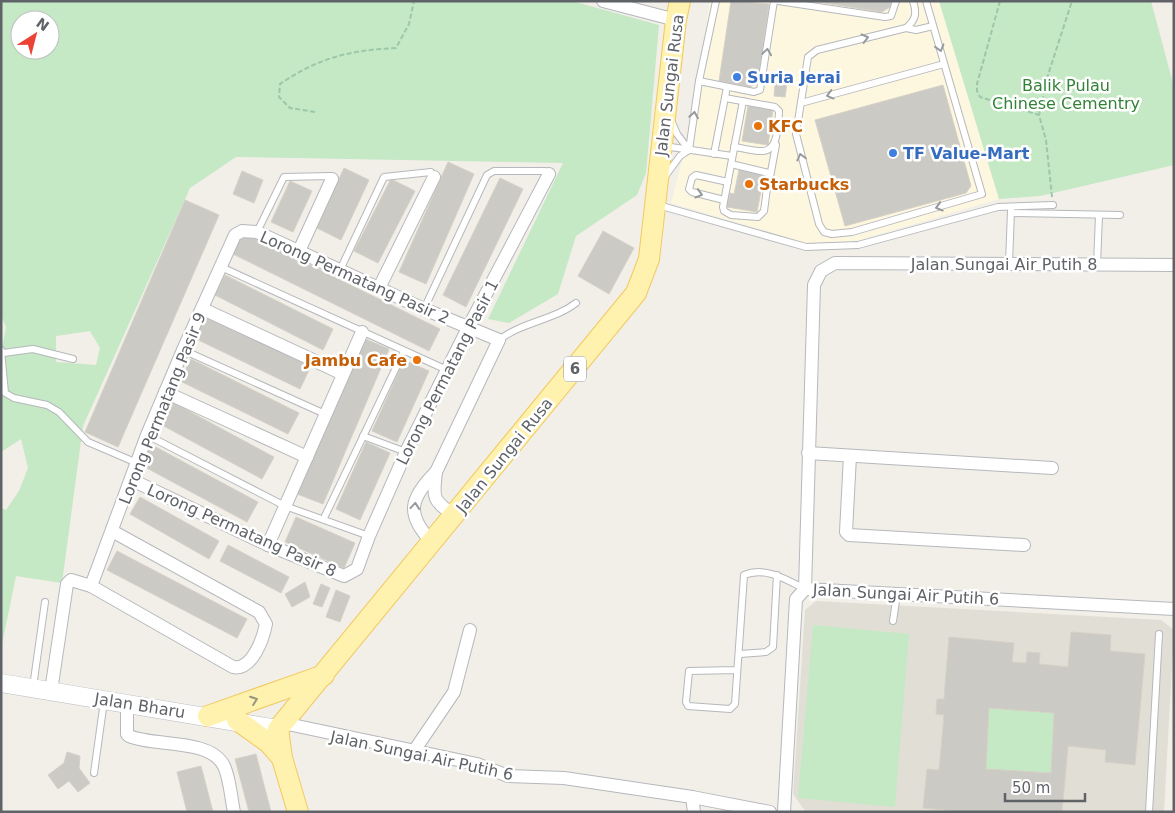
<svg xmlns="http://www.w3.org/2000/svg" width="1175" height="813" font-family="'DejaVu Sans',sans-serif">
	<rect width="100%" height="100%" fill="#f1efe8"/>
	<path fill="#fef7e0" d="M710 1H939L999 199 853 242 806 243 671 203 690 131Z"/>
	<path fill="#e1ded6" d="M816 601 1161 620 1174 630 1164 812 805 811 793 794 805 610Z"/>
	<g fill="#c5e8c5" fill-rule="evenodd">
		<path d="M1 1H572L659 25 646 173 637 195 576 236 558 294 509 323 488 319 563 163 236 157 190 188 83 426 62 583 16 576 1 649V508L6 510 19 491 28 468 21 439 1 452V354L6 327 1 315ZM20 20H50V50H20ZM90 331 100 348 96 365 56 362V336Z"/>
		<path d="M939 1H1151L1174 87V165L1040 196 999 199Z"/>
		<path d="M813 625 909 634 895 807 798 798Z"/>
		<path d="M989 708 1054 713 1051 773 986 769Z"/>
	</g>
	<g fill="#cccac5" stroke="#d6d1c6" fill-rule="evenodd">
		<path d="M731 1 769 4 758 81 751 87 719 81Z"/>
		<path d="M812 1H891L890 7 882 12Z"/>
		<path d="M776 75 788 77 785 97 774 96Z"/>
		<path d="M943 85 971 186 966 193 845 226 815 120Z"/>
		<path d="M748 106 773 110 768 145 742 141Z"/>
		<path d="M448 162 474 174 426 284 399 272Z"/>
		<path d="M344 168 369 180 341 240 317 228Z"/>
		<path d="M739 170 764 175 757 212 727 207 730 193 734 194Z"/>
		<path d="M242 171 263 180 254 203 233 194Z"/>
		<path d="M500 178 523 189 466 307 443 295Z"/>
		<path d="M391 179 415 191 378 263 354 251Z"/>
		<path d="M290 181 312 191 293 232 271 222Z"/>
		<path d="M185 200 219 215 118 447 85 432Z"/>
		<path d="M241 231 440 329 429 351 231 253Z"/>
		<path d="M603 231 634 248 609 294 578 276Z"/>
		<path d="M225 275 333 329 323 350 215 295Z"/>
		<path d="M202 315 311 366 300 389 192 337Z"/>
		<path d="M363 338 389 349 323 504 297 494Z"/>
		<path d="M191 359 299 413 288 434 180 381Z"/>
		<path d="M404 360 429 371 397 442 372 431Z"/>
		<path d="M172 402 274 457 262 479 160 424Z"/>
		<path d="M366 442 390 453 360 520 336 509Z"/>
		<path d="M152 445 258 502 247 522 141 465Z"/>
		<path d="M140 497 219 541 209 559 130 514Z"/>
		<path d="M296 517 355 543 344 568 285 542Z"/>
		<path d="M228 545 289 577 281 593 220 561Z"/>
		<path d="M117 551 247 619 237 638 107 570Z"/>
		<path d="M305 582 310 597 292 607 285 594Z"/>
		<path d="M321 584 330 588 322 607 313 604Z"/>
		<path d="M336 590 350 596 340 622 326 617Z"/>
		<path d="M1071 632 1111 635 1110 651 1145 654 1135 765 1105 762 1106 750 1068 746 1062 812H965L923 808 927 769 939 770 944 715 936 714 937 699H944L949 637 1014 643 1012 662 1026 663 1027 652 1040 653 1039 664 1068 667ZM989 708 1054 713 1051 773 986 769Z"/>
		<path d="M67 752 80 756 79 768 90 783 78 792 69 781 58 789 48 775 64 763Z"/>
		<path d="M256 754 271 812H249L235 759Z"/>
		<path d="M201 766 213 812H187L177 772Z"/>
	</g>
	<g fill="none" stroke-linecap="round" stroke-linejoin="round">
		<g stroke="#b5b8bc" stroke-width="8">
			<g id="lane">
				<path d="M778 1 885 17 891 16 896 1"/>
				<path d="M913 1C917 13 916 20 906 28L817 50 808 57 796 134 819 224 824 232 832 234 852 232 982 194 926 1"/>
				<path d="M906 28 916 30 933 26"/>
				<path d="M699 81 754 92 760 90 774 1"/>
				<path d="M725 98 775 107 779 111C779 117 778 124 777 131 774 160 757 150 734 147"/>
				<path d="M801 103 944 64"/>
				<path d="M671 120 677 134 689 150"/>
				<path d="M664 146 732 156"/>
				<path d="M714 154 727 87"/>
				<path d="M731 164 769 173 764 211 758 217 731 215 724 211 723 207 743 101"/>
				<path d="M666 175 680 156 689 150 699 81 716 1"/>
				<path d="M770 177 776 145"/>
				<path d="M724 200 692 192 689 189 692 178 696 175 728 182"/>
				<path d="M658 205 806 247 858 245 998 207 1053 205"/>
				<path d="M1011 213 1120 215"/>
				<path d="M257 232 284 177 330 176 332 179"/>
				<path d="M1009 264 1011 210"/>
				<path d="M1097 265 1099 215"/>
				<path d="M221 267 447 370"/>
				<path d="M340 270 384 177 431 172 434 177"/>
				<path d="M424 309 487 175 494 171H545L549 174"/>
				<path d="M499 340C522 322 554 320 576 303"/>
				<path d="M1 350 5 393 14 398 47 405 59 412 88 442 137 463"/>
				<path d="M183 350 325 414"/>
				<path d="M3 353 33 349 73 359"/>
				<path d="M147 435 285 506 369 536"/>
				<path d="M363 436 406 452"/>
				<path d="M324 518 404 351"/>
				<path d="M893 621 897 594"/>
				<path d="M740 654 766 652 773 647 777 575"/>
				<path d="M737 670 689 671 686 702 688 706 730 709 735 704 744 575C765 566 787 580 805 589"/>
				<path d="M33 687 45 602"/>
				<path d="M94 773 104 701"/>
				<path d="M1149 812 1159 634"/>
			</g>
		</g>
		<g stroke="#b5b8bc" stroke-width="14">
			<g id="street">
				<path d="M603 1 676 20"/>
				<path d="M299 251 332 179"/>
				<path d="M379 288 434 177"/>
				<path d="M203 309 343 374"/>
				<path d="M165 392 307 457"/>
				<path d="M808 453 1052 468"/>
				<path d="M850 456 846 532 849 535 1024 545"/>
				<path d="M132 480 268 545 344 576 357 569 369 536 406 452 468 328 549 174"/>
				<path d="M432 542C405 514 410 498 436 472"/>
				<path d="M268 545 362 332"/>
				<path d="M91 586 147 435 183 350 235 235 242 231 257 232 424 309 499 340 436 472C433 498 432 500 454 515"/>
				<path d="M805 589 814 285 821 271 835 263 1174 265"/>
				<path d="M805 589 1174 609"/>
				<path d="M51 691 67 584 71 580 91 586 233 667C252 671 263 639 266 624L259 612 112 531"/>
				<path d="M127 703V734L129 736C154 747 210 738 224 766 230 779 231 798 234 812"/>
				<path d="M283 723 477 764 508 776 564 778 692 797 770 812"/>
				<path d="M414 751 454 692 470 630"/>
				<path d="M692 797 694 812"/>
				<path d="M784 812 796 599 805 589"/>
			</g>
		</g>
		<g stroke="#b6babf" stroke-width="19">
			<path id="secondary" d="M1 683 278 729"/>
		</g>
		<g stroke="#f2c960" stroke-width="22">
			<g id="primary">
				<path d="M208 716 324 675"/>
				<path d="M237 720 269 743 282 758"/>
				<path d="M298 812 282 758 278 729 636 293 649 259 676 20 680 1"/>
			</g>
		</g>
		<g stroke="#9cc7a9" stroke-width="2" stroke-dasharray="5 2.5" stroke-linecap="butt">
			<path d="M1000 1 977 84V91L980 97 1039 115"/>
			<path d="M315 112 290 108 279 97 280 84C318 58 350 50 396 48L409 24 414 1"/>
			<path d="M1052 197 1046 140 1039 115 1048 75 1072 1"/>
		</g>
		<use href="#lane" stroke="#fff" stroke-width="6"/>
		<use href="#street" stroke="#fff" stroke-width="12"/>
		<use href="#secondary" stroke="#fff" stroke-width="18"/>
		<use href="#primary" stroke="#fff2af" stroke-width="20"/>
	</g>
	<defs><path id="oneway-chevron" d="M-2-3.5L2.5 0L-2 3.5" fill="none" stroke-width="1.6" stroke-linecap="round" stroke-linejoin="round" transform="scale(1.25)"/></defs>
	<g stroke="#979a9d">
		<use href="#oneway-chevron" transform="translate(865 38) rotate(-14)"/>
		<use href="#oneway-chevron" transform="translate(940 48) rotate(73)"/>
		<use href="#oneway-chevron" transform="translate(767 52) rotate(-82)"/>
		<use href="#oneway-chevron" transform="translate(830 95) rotate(165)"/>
		<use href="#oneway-chevron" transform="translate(694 115) rotate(-81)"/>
		<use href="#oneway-chevron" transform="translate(801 157) rotate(-105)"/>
		<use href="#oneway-chevron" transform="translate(699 194) rotate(16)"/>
		<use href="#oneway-chevron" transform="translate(939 207) rotate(164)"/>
		<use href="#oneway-chevron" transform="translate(415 506) rotate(-85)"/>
	</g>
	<use stroke="#979581" href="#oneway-chevron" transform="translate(254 700) rotate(-20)"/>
	<g fill="#3f7fe0" stroke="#fff" stroke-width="2">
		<circle cx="737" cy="77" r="5"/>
		<circle cx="893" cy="153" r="5"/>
	</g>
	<g fill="#e8710a" stroke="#fff" stroke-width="2">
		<circle cx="758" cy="126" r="5"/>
		<circle cx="749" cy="184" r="5"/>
		<circle cx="417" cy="360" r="5"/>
	</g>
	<g text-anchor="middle" stroke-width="5" stroke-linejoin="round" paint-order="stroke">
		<rect fill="#fff" stroke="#8f9295" stroke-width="1" x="564" y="356.5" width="22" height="25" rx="4"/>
		<g font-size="15" font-weight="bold" fill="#5f6368">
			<text x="575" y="374">6</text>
		</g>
		<g font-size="16" font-weight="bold" fill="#366cbe" stroke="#fff" text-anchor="start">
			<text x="747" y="83">Suria Jerai</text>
			<text x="903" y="159">TF Value-Mart</text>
		</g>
		<g font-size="16" fill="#5f6368" stroke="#fff">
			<text transform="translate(669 85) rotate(-83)" y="6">Jalan Sungai Rusa</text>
			<text x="1004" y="270">Jalan Sungai Air Putih 8</text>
			<text transform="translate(355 277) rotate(24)" y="6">Lorong Permatang Pasir 2</text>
			<text transform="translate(447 372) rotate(-63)" y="6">Lorong Permatang Pasir 1</text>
			<text transform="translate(162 408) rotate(-68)" y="6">Lorong Permatang Pasir 9</text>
			<text transform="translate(504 455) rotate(-51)" y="6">Jalan Sungai Rusa</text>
			<text transform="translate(242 530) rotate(24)" y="6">Lorong Permatang Pasir 8</text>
			<text transform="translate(906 594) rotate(3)" y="6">Jalan Sungai Air Putih 6</text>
			<text transform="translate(140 705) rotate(9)" y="6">Jalan Bharu</text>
			<text transform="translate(422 755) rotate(12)" y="6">Jalan Sungai Air Putih 6</text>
		</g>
		<g font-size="16" fill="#348238" stroke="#fff">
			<text x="1066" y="91">Balik Pulau<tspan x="1066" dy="18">Chinese Cementry</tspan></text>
		</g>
		<g font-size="16" font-weight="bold" fill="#c56008" stroke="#fff" text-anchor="start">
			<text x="768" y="132">KFC</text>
			<text x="759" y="190">Starbucks</text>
			<text x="407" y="366" text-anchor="end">Jambu Cafe</text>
		</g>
	</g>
	<rect width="1175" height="813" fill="none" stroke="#5f6368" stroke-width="5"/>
	<g transform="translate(35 35) rotate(36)"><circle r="24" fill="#ffffff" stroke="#bfc1c3"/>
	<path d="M0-4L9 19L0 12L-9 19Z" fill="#ea4335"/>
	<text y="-8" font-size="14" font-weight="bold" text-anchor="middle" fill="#5f6368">N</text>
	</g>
	<path d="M1005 793v8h80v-8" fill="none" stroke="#5f6368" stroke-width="2.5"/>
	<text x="1012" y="793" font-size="15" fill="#5f6368" stroke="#ffffff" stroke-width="4" paint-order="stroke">50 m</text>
</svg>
